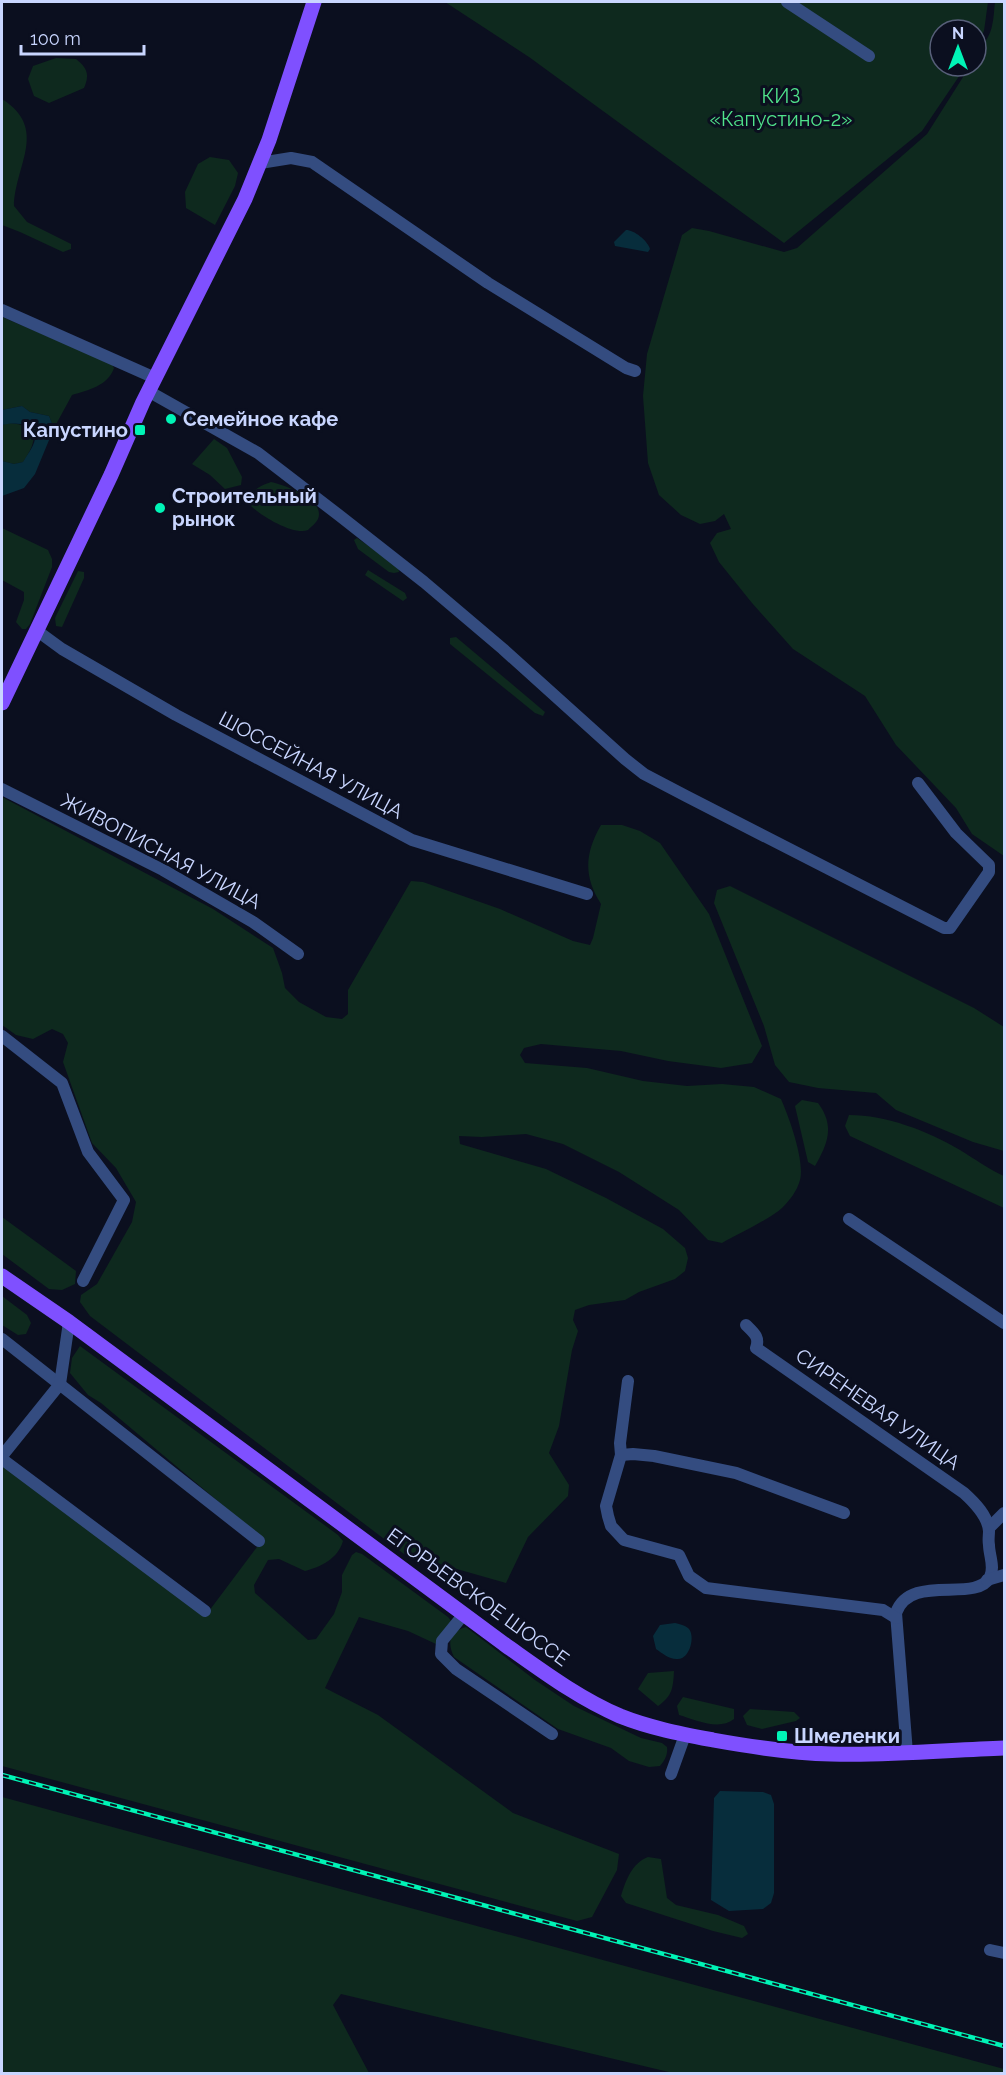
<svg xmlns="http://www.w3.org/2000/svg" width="1006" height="2075" font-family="Raleway,sans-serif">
	<rect width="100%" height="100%" fill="#0b0f1f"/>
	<g fill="#0e291e">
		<path d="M445 2H988L984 31 976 47V30H940V66H966L922 131 784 243 529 57Z"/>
		<path d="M995 2H1004V856L972 834 956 808 896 745 865 696 793 649 752 603 719 562 710 543 717 533 731 529 724 514 715 521 700 524 681 515 659 495 648 463 643 396 647 354 682 235 692 228 709 231 784 252 797 248 927 134 970 66H976C976 51 989 41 992 26 994 18 994 9 995 2Z"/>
		<path d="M56 58 76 59C87 68 90 74 84 88L49 103 34 96 28 79 33 66Z"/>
		<path d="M2 99C49 129 15 165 14 206L27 222 71 244V249L63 252 20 232 2 225Z"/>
		<path d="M210 157 229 160 238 173 235 186 215 225 186 208 185 192 198 164Z"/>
		<path d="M2 317 111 363 114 368C108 386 88 390 72 395L54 428 49 416 30 412 22 406 2 410Z"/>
		<path d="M8 423C40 425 38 440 23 462L14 464 2 461V425Z"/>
		<path d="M214 439 227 448 242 477 241 485 225 489 210 475 192 464Z"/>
		<path d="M271 482C284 485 326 499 318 519 316 523 311 527 308 530 294 536 259 515 249 504 250 490 260 486 271 482Z"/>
		<path d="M2 528 48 550 52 559V567L30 624 26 629H22L16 622 24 600V592L2 580Z"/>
		<path d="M357 538 398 566 399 572 394 573 389 572 358 549 354 540Z"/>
		<path d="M368 570 405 593 407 598 403 601 365 575Z"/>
		<path d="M78 571 84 572V578L62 627 56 626 55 618Z"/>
		<path d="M456 637 545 712 543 716 535 713 450 644V638Z"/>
		<path d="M2 797 213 909 273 948 282 973 285 988 299 1002 326 1017 342 1019 348 1014V990L411 881 423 882 500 909 573 941 590 945 593 938 601 904C583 876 585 853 601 825H622L640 831 660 843 709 914 762 1046 752 1063 721 1068 668 1061 621 1051 541 1044 524 1048 520 1055 525 1063 587 1068 643 1081 687 1086 722 1084 754 1087 781 1099C789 1117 805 1161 800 1180 797 1191 790 1200 782 1208 770 1219 738 1234 722 1243L708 1240 679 1210 619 1172 563 1144 526 1134 482 1137 459 1136 460 1144 546 1169 606 1198 663 1229 685 1248 688 1258 685 1271 675 1279 639 1292 625 1300 589 1305 575 1310 573 1320 578 1331 572 1350 559 1426 549 1453 569 1485 568 1496 528 1537 506 1583 404 1554 90 1316 80 1302 81 1295 97 1284 132 1222 136 1202 116 1168 92 1143 63 1062 68 1043 63 1034 52 1029 33 1039 16 1035 2 1025Z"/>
		<path d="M730 886 974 1008 1004 1027V1151L973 1142 896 1110 876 1093 818 1088 789 1082 775 1065 764 1026 714 903 717 890Z"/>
		<path d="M802 1100 818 1103C835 1126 828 1143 815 1166L808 1162 795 1106Z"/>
		<path d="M849 1115C886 1115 928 1131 960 1150 975 1159 988 1169 1004 1176V1208L850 1136 845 1126Z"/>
		<path d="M2 1217 76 1271 75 1284 62 1290 49 1289 2 1254Z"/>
		<path d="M2 1296 27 1315 31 1323 26 1334 18 1335 2 1325Z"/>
		<path d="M80 1346 338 1535 343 1541C338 1559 320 1567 305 1571L279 1559 268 1560 254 1585 255 1593 308 1640 316 1639 334 1614 342 1592V1575L352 1555 356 1552 362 1554 448 1617 452 1622 436 1644 408 1631 359 1617 325 1688 378 1715 513 1813 619 1854 617 1870 592 1917 577 1921 2 1766V1462L206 1615 263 1539 101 1403 88 1395 70 1373 72 1358Z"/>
		<path d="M466 1627 535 1680 574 1706 641 1738 662 1743 667 1747C668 1754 665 1760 660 1766L649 1767 629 1761 611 1748 558 1729 454 1657C447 1642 449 1632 466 1627Z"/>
		<path d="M674 1671C673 1689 672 1696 658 1706L638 1689 648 1673Z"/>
		<path d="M683 1697 734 1709V1719C719 1731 696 1720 679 1715L677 1706Z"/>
		<path d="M750 1709 794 1712 800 1718 796 1721 762 1729 747 1725 743 1716Z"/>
		<path d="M2 1797 1004 2069V2073H673L341 1994 333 2005 369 2073H2Z"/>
		<path d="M648 1857 661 1859 667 1898 676 1905 718 1915 744 1926 748 1934 742 1938 713 1931 626 1903 621 1896C626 1880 632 1863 648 1857Z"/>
	</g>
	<g fill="#072d3c">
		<path d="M626 230C634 230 647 240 650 249L648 252 615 246 614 242Z"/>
		<path d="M22 406 30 412 49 416 54 428 35 474 24 488 2 496V461L14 464 23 462C27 455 36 444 35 436 32 422 12 422 2 425V410Z"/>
		<path d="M675 1623C679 1624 684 1625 688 1628 696 1635 690 1659 678 1659 670 1660 662 1653 656 1649L653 1636 660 1625Z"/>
		<path d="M720 1791 763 1792 771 1795 774 1804V1893L771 1903 763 1909 729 1911 711 1900 714 1798Z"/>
	</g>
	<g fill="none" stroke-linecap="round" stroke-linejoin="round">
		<g stroke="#344c80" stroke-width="12">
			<path d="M787 2 869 56"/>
			<path d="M260 163 291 158 312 162 488 283 626 368 635 371"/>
			<path d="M2 310 155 378"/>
			<path d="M148 391 258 453 340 516 424 582 503 649 625 759 644 774 686 796 944 928H950L989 872V865L956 833 918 783"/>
			<path d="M36 630 62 649 176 715 412 840 587 894"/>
			<path d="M2 789 163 870 253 922 298 954"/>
			<path d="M2 1036 62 1083 88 1152 124 1200 83 1281"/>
			<path d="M849 1219 1004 1323"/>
			<path d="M746 1325C754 1333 760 1337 756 1348L964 1493C975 1503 988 1516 989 1531 989 1536 988 1540 989 1545 989 1555 995 1567 990 1577 976 1604 910 1572 896 1613L907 1753"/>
			<path d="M2 1339 259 1541"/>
			<path d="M628 1381 620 1443 621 1455 606 1506 608 1516 611 1526 624 1540 679 1555 689 1576 706 1588 883 1610 896 1618"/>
			<path d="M621 1455 633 1454 654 1456 736 1473 844 1513"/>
			<path d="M2 1456 60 1384 69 1322"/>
			<path d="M2 1459 205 1611"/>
			<path d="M989 1528 1004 1513"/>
			<path d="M987 1580 1004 1575"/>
			<path d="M464 1614 442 1641 441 1654 456 1669 552 1734"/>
			<path d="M671 1774 685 1735"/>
			<path d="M990 1950 1004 1953"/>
		</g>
		<g stroke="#7f50ff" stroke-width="15">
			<path d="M2 703 111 475 143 402 245 199 269 140 314 2"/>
			<path d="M2 1276 69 1322 504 1644C541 1670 578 1698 620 1716 650 1728 682 1734 713 1740 752 1747 792 1753 831 1754 889 1756 947 1750 1004 1748"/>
		</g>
		<g stroke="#00f4b6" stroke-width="4.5">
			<path id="rail" d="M2 1775 1004 2046"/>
		</g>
		<use href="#rail" stroke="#0b0f1f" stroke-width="2" stroke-dasharray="7" stroke-linecap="butt"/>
	</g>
	<g fill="#00f4b6" stroke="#0b0f1f" stroke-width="2">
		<circle cx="171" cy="419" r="6"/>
		<rect x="134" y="424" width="12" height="12" rx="3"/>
		<circle cx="160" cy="508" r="6"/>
		<rect x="776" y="1730" width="12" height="12" rx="3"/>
	</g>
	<g text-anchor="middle" stroke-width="6" stroke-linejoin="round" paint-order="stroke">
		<g font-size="20" fill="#50e38b" stroke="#0b0f1f">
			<text x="781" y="103">КИЗ<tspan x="781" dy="23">«Капустино-2»</tspan></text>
		</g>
		<g font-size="20" font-weight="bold" fill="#c9d6ff" stroke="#0b0f1f" text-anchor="start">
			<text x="183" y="426">Семейное кафе</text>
			<text x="128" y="437" text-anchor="end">Капустино</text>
			<text x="172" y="503">Строительный<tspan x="172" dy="23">рынок</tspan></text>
			<text x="794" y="1743">Шмеленки</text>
		</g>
		<g font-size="20" fill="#c9d6ff" stroke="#0b0f1f">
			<text transform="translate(311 765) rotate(28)" y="7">ШОССЕЙНАЯ УЛИЦА</text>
			<text transform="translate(161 851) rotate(28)" y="7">ЖИВОПИСНАЯ УЛИЦА</text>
			<text transform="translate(878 1409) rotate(35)" y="7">СИРЕНЕВАЯ УЛИЦА</text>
			<text transform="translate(478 1597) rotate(36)" y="7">ЕГОРЬЕВСКОЕ ШОССЕ</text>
		</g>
	</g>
	<rect width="1006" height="2075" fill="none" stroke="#c9d6ff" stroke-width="6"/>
	<g transform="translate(958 48)"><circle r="28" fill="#0b0f1f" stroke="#575f79" stroke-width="1.5"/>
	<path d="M0-4.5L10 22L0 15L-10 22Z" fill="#00f4b6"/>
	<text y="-9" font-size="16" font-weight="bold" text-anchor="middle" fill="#c9d6ff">N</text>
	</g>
	<path d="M21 45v9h123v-9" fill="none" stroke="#c9d6ff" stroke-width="3"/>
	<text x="30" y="45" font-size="18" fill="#c9d6ff" stroke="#0b0f1f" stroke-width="4.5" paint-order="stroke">100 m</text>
</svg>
